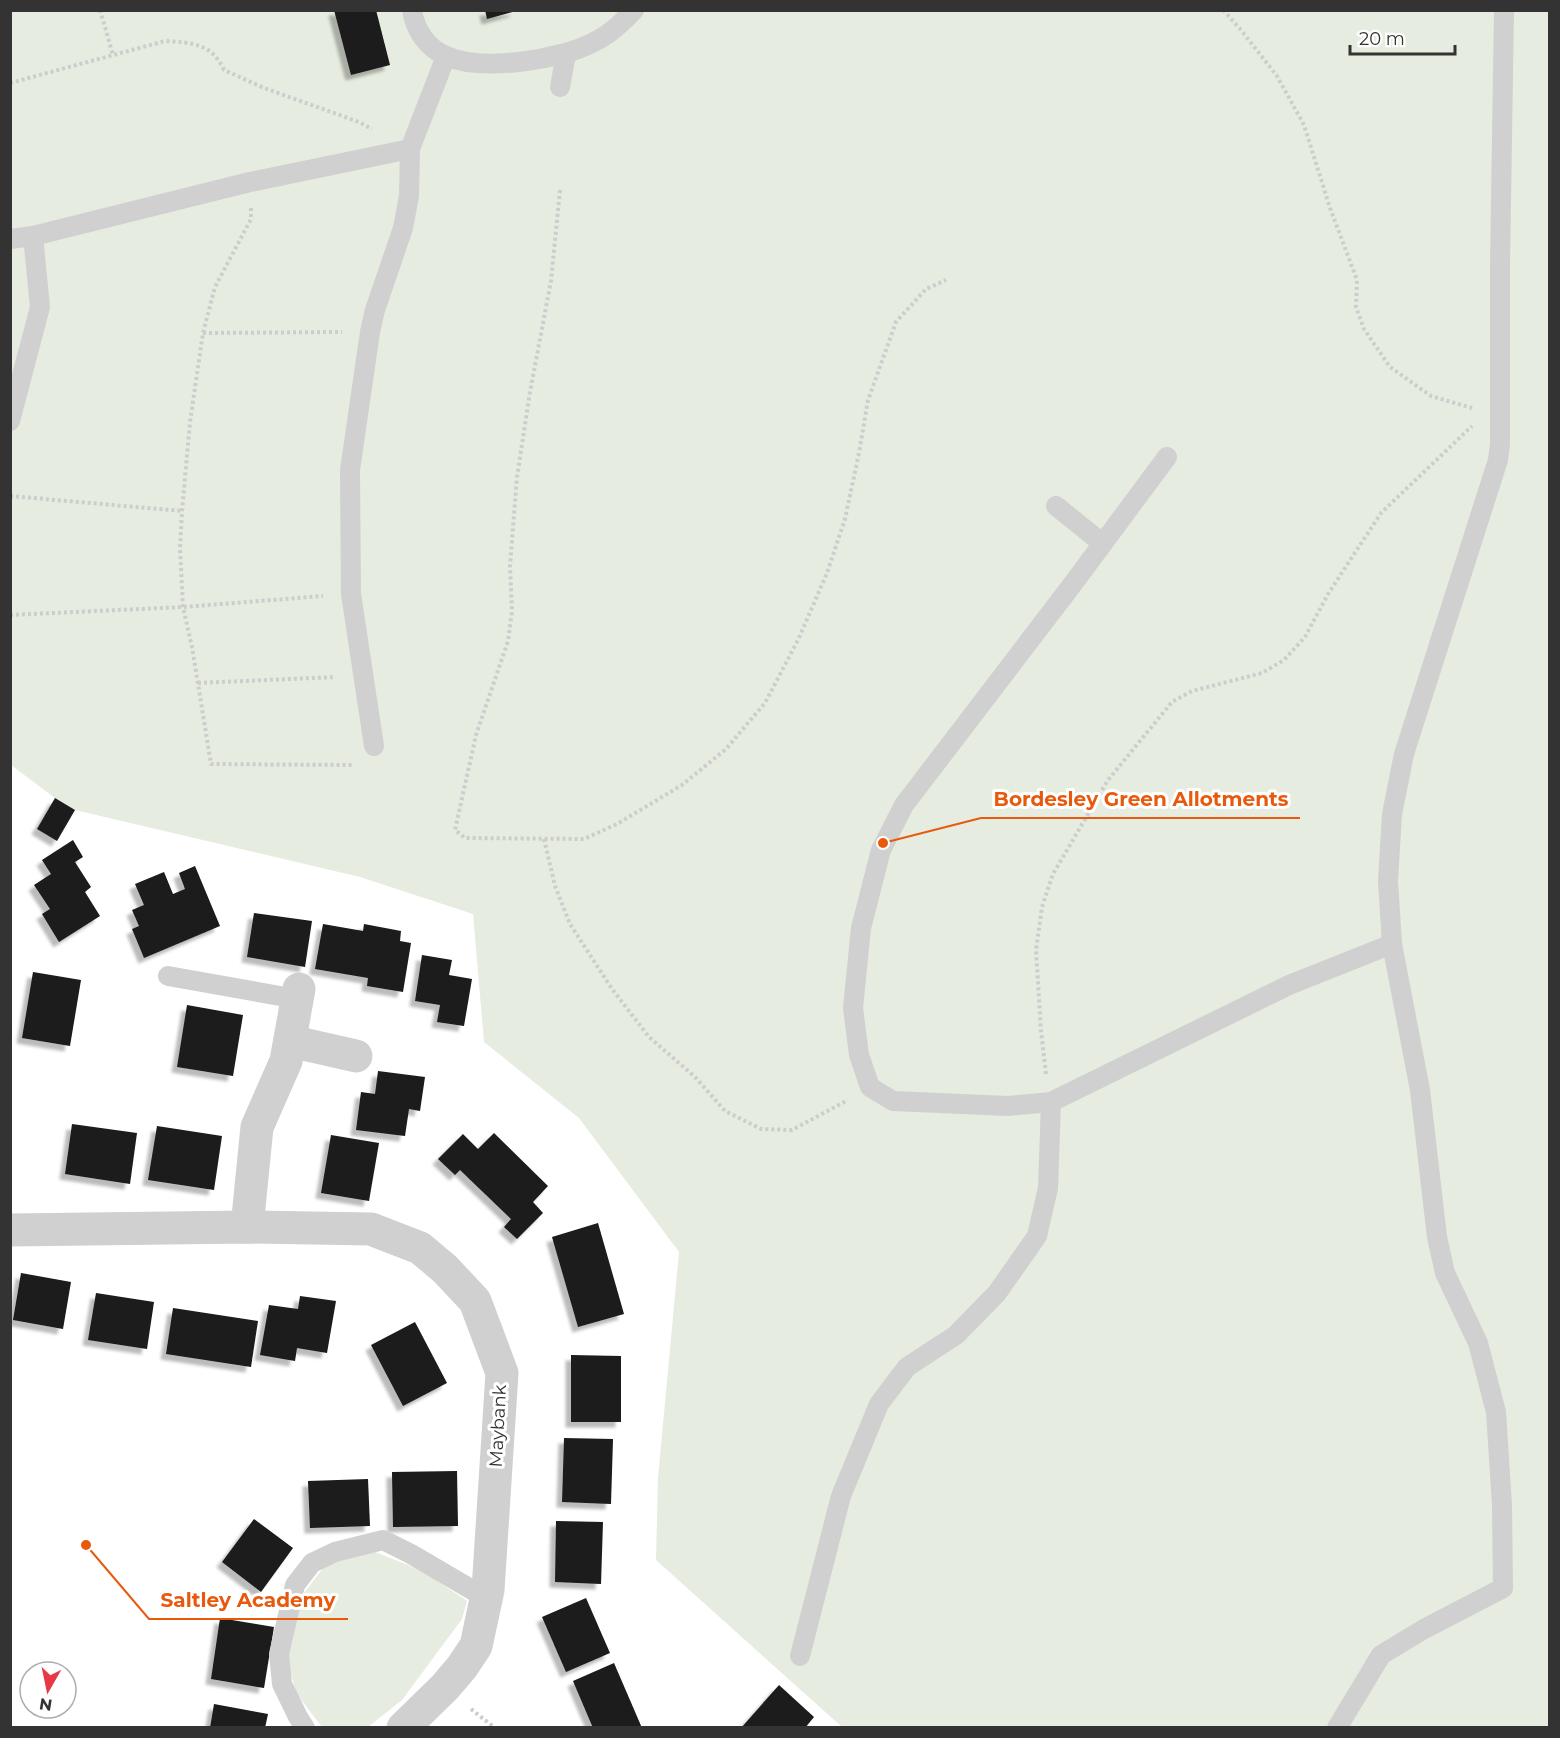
<svg xmlns="http://www.w3.org/2000/svg" width="1560" height="1738" font-family="Montserrat,sans-serif">
	<defs>
		<filter id="shadow"><feDropShadow dx="-5.5" dy="5.5" stdDeviation="1.5" flood-color="#0004"/></filter>
	</defs>
	<rect width="100%" height="100%" fill="#fff"/>
	<g fill="#e6ecdf">
		<path d="M11 11H1549V1727H842L656 1560 658 1478 679 1252 579 1118 484 1042 473 914 360 877 75 810 55 798 11 765Z"/>
		<path d="M365 1548 423 1571 467 1601 462 1619 402 1700 368 1727H322L296 1693 286 1654 298 1601 330 1559Z"/>
	</g>
	<g fill="#1a1a1a" filter="url(#shadow)">
		<path d="M334 10H376L390 65 351 75Z"/>
		<path d="M485 10H516V11L487 19Z"/>
		<path d="M55 798 75 810 57 841 37 829Z"/>
		<path d="M73 840 83 857 75 862 91 887 85 892 100 916 59 942 42 914 50 909 34 885 51 874 42 860Z"/>
		<path d="M195 866 220 926 144 958 132 929 139 926 132 910 144 905 135 884 164 872 173 894 185 889 179 873Z"/>
		<path d="M254 913 312 921 305 967 247 957Z"/>
		<path d="M323 924 363 931 364 924 401 931 400 941 411 943 403 992 367 986 368 978 315 969Z"/>
		<path d="M422 955 452 960 449 975 472 979 464 1026 437 1022 440 1005 415 1001Z"/>
		<path d="M33 972 81 980 70 1046 22 1038Z"/>
		<path d="M187 1005 243 1015 233 1076 177 1067Z"/>
		<path d="M378 1071 425 1077 420 1111 409 1109 405 1136 356 1130 361 1092 375 1094Z"/>
		<path d="M72 1124 137 1133 130 1184 65 1174Z"/>
		<path d="M157 1126 222 1136 214 1190 148 1180Z"/>
		<path d="M494 1133 548 1186 533 1202 543 1213 517 1239 504 1227 511 1219 460 1170 455 1175 438 1159 463 1134 478 1149Z"/>
		<path d="M331 1135 379 1143 369 1201 321 1193Z"/>
		<path d="M598 1223 624 1314 578 1327 552 1237Z"/>
		<path d="M21 1273 71 1282 63 1329 13 1320Z"/>
		<path d="M96 1293 154 1302 147 1349 88 1340Z"/>
		<path d="M300 1296 336 1301 327 1353 297 1348 295 1361 260 1355 269 1305 298 1309Z"/>
		<path d="M173 1308 258 1321 251 1367 166 1354Z"/>
		<path d="M415 1322 447 1383 403 1406 371 1345Z"/>
		<path d="M571 1355 621 1356V1422H571Z"/>
		<path d="M564 1438 613 1439 611 1504 562 1502Z"/>
		<path d="M457 1471 458 1526 393 1527 392 1472Z"/>
		<path d="M368 1479 370 1526 310 1528 308 1481Z"/>
		<path d="M254 1519 293 1548 261 1592 222 1562Z"/>
		<path d="M556 1521 603 1522 601 1584 555 1582Z"/>
		<path d="M586 1598 610 1653 566 1672 542 1617Z"/>
		<path d="M220 1618 274 1627 264 1688 211 1679Z"/>
		<path d="M614 1663 642 1728H593L573 1681Z"/>
		<path d="M779 1685 814 1717 805 1728H741Z"/>
		<path d="M214 1704 268 1714 265 1728H210Z"/>
	</g>
	<g fill="none" stroke-linecap="round" stroke-linejoin="round">
		<g stroke="#cdcdcd" stroke-width="4" stroke-dasharray="3 3" stroke-linecap="butt">
			<path d="M100 10 113 55"/>
			<path d="M1223 10 1241 30 1277 76 1304 125 1330 208 1357 280 1356 307 1364 329 1390 367 1431 396 1472 408"/>
			<path d="M10 83 165 41C193 43 211 43 224 70L264 88 359 122 372 129"/>
			<path d="M560 190 551 281 530 392 517 477 510 566 512 611 508 641 476 735 455 830 465 838 584 839 617 824 682 785 726 749 765 703 798 640 827 573 845 519 859 453 868 400 896 322 926 289 946 280"/>
			<path d="M251 208V219L215 287 203 333 190 422 182 511 180 549 183 607 192 647 211 764 353 765"/>
			<path d="M203 333 342 332"/>
			<path d="M10 496 182 511"/>
			<path d="M10 615 183 607 323 596"/>
			<path d="M198 683 336 677"/>
			<path d="M544 839 555 886 570 924 612 989 649 1037 695 1077 725 1111 761 1129 792 1130 848 1100"/>
			<path d="M1046 1074 1041 1031 1036 950 1042 907 1053 874 1108 780 1172 702 1192 691 1262 673 1284 660 1305 637 1328 594 1381 513 1472 426"/>
			<path d="M471 1709 495 1728"/>
		</g>
		<g stroke="#d0d0d0" stroke-width="20">
			<path d="M412 10C415 30 427 48 446 56 482 72 560 60 594 42 609 35 622 23 634 10"/>
			<path d="M560 87 566 54"/>
			<path d="M10 239 33 236 250 182 410 149"/>
			<path d="M10 421 40 307 33 236"/>
			<path d="M1167 457 1072 585 904 805 881 850 861 928 853 1008 859 1055 870 1087 893 1101 1008 1106 1051 1102 1289 985 1392 944"/>
			<path d="M1056 506 1102 543"/>
			<path d="M374 746 351 594 350 470 370 332 375 310 403 228 409 196 410 149 446 56"/>
			<path d="M168 976 297 999"/>
			<path d="M800 1656 841 1496 879 1404 907 1367 956 1335 997 1293 1037 1236 1048 1188 1051 1102"/>
			<path d="M305 1728 298 1717 282 1684 279 1654 295 1585 312 1563 335 1552 383 1540 411 1554 486 1598"/>
			<path d="M1337 1728 1381 1655 1424 1629 1503 1588 1502 1505 1496 1412 1478 1343 1445 1273 1437 1237 1420 1090 1392 944 1388 881 1392 814 1404 754 1498 460 1500 444V266L1504 10"/>
		</g>
		<g stroke="#d0d0d0" stroke-width="33">
			<path d="M290 1041 356 1056"/>
			<path d="M247 1227 257 1127 286 1061 299 989"/>
			<path d="M10 1230 247 1227 371 1229 420 1248 445 1269 475 1301 502 1373 488 1590 476 1646 462 1667 445 1687 403 1728"/>
		</g>
	</g>
	<g text-anchor="middle" stroke-width="6" stroke-linejoin="round" paint-order="stroke">
		<g font-size="18" fill="#333" stroke="#fff">
			<text transform="translate(498 1426) rotate(-87)" y="6">Maybank</text>
		</g>
	</g>
	<path fill="none" stroke="#e8590c" stroke-width="2" d="M883 843L981 818H1300M86 1545L149 1619H348"/>
	<g fill="#e8590c" stroke="#fff" stroke-width="2">
		<circle cx="883" cy="843" r="6"/>
		<circle cx="86" cy="1545" r="6"/>
	</g>
	<g font-size="20" text-anchor="middle" font-weight="bold" fill="#e8590c" stroke="#fff" stroke-width="6" stroke-linejoin="round" paint-order="stroke">
		<text x="1141" y="806">Bordesley Green Allotments</text>
		<text x="248" y="1607">Saltley Academy</text>
	</g>
	<rect width="1560" height="1738" fill="none" stroke="#333333" stroke-width="24"/>
	<g transform="translate(48 1690) rotate(189)"><circle r="28" fill="#ffffff" stroke="#adadad" stroke-width="1.5"/>
	<path d="M0-4.5L10 22L0 15L-10 22Z" fill="#e63946"/>
	<text y="-9" font-size="16" font-weight="bold" text-anchor="middle" fill="#333333">N</text>
	</g>
	<path d="M1350 45v9h105v-9" fill="none" stroke="#333333" stroke-width="3"/>
	<text x="1359" y="45" font-size="18" fill="#333333" stroke="#ffffff" stroke-width="4.5" paint-order="stroke">20 m</text>
</svg>
